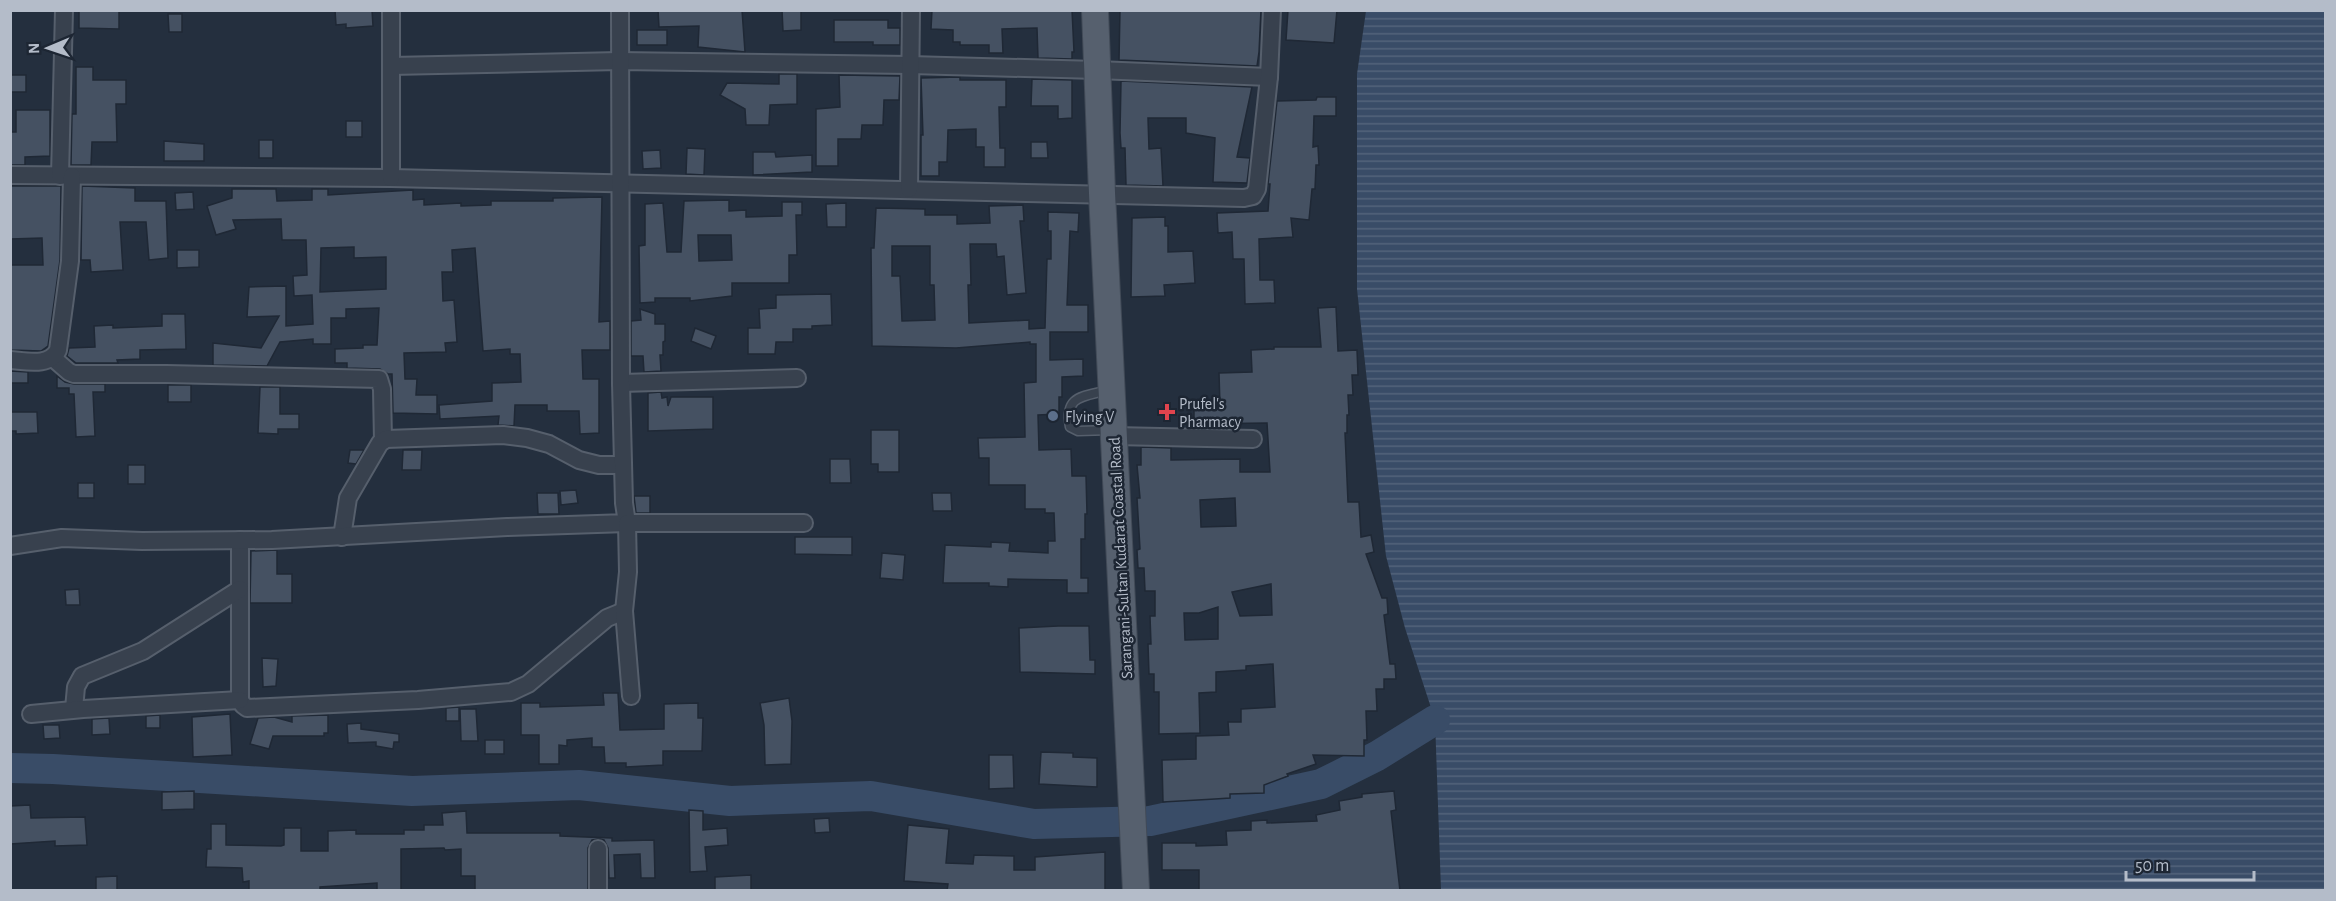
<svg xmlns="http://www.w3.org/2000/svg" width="2336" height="901" font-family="'Alegreya Sans',sans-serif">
	<defs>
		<pattern id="water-rules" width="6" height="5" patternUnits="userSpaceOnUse" patternTransform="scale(1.5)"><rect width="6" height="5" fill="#394c67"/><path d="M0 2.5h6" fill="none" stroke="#53647b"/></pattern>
	</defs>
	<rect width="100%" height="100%" fill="#242f3e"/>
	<path fill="url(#water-rules)" d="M1366 11H2325V890H1441L1435 720 1405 628 1386 556 1357 289V74Z"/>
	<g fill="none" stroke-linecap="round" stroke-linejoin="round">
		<path stroke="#394c67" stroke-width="30" d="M10 768 53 769 412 791 579 785 730 801 871 796 1034 824 1150 821 1321 784 1377 756 1435 720"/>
	</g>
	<g fill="#455162" stroke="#1f2835" stroke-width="1.5" fill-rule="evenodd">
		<path d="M79 10H119V29L79 28Z"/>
		<path d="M335 10H372L373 26 346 28V24L336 25Z"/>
		<path d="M658 10H742L745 52 698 47 699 26 659 27Z"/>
		<path d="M782 10H801V30L783 31Z"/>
		<path d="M932 10H1072L1074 52H1072V59L1038 58 1037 28 1002 29 1003 53H989V45H960V42H953V30L931 29Z"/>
		<path d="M1120 10H1261L1259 52 1257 66 1119 60Z"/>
		<path d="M1288 10H1337L1334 43 1286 40Z"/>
		<path d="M168 14H182V32H169Z"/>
		<path d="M834 20H888V28H900V45H873V42H834Z"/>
		<rect x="637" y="30" width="30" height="15"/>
		<path d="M76 67H93V80H126V104H116L117 142H92L91 165H71L72 114H76Z"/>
		<path d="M779 74H797V104L770 105 769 125H746L745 109 720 95 727 83 779 84Z"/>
		<rect x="10" y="75" width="16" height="17"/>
		<path d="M839 75 900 76 899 100H884L883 125H862L861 139H838V166H816V109L840 107Z"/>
		<path d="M960 77V80H1006V107H999L1000 148H1005V167H984V147H976V129L948 130 947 162H939V176H921V135H923L921 78Z"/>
		<path d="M1032 79 1072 80V118L1058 119V106H1031Z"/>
		<path d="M1121 81 1252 87 1237 157 1250 158 1247 183 1213 182 1215 138 1186 133V118H1148L1149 149 1161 148 1163 186 1126 185 1125 148H1121L1120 133Z"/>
		<path d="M1317 97H1336V116H1314L1313 147 1318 146 1319 165H1316L1315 189H1312L1309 220 1291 218 1293 237 1259 239 1260 280H1274L1275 303 1245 304 1244 259H1233L1232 232 1218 233 1217 213 1268 211 1270 184H1268L1277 101 1316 100Z"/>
		<path d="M16 110H50V156L25 157V165H10V132H16Z"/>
		<rect x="346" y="121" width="16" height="16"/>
		<rect x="259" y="140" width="14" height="18"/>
		<path d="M164 141 204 144V161H164Z"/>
		<path d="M1031 142H1047L1048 158H1031Z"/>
		<path d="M687 148 705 149 704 175 686 174Z"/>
		<path d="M660 150 661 168 643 169 642 151Z"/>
		<path d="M753 152H775L776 157 812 155V172L753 175Z"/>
		<path d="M10 186H61L60 260 48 346 41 351 10 350V265H43L42 238 10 239Z"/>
		<path d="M82 186 135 188V201H166L168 258 149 260 146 222H120L123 270 91 272 90 260H81Z"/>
		<path d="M232 189H276L277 201 312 200V189H328V195L413 190V200L424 199V205L461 203V206L491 205V201H553V198L602 197 599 322 610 321V350H582L583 379H599V433L580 434 579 411H547V405H515L514 426 498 425 499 416 440 419 439 405 492 401V383L521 382 520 354H510V349L483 351 475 248 452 250 453 272H442L443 301 454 300 457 342 445 343 446 352 404 353 405 379H417L416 395H437V414L393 413 392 374H388L380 369 347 368V363H335V349L363 348V345H377L379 308 346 309V318H331V344H313V339L280 342 267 366 213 365V343L261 348 279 316 247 317 249 287 286 286V326L313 324 312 295 294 296 293 276 307 275 306 240H282L281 219 233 220 236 229 216 235 207 206 232 198ZM354 247V258L386 257V289L320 292 321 248Z"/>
		<path d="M193 192 194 209 176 210 175 193Z"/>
		<path d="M729 200V211L746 210V217L782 216V202H802V215H796L797 255H789V283H732V296L690 301V298H655V302L640 303 639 246 645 245V204L663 203 667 252H681L684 201ZM698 235H731L732 260 699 261Z"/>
		<path d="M846 203V227H827L826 204Z"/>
		<path d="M1023 205 1024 221H1020L1026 293 1007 295 1004 256 997 257 996 244H970L971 285H968L969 323 1029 320V329L1045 328 1047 259H1051V231H1048V212L1079 213 1078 232 1070 231 1067 305H1088V332H1050V360L1083 359V376L1062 377V397H1059V414L1038 415 1039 450 1071 449 1072 476H1086L1087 514H1085V539H1081V578H1088V593H1067V580L1008 579V587L989 586V583H943L945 545 991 547V542L1010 543 1009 551 1048 553V541H1055L1054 513H1045V509H1025V485H989V458H979L978 438 1025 437 1024 383 1036 382V344H1030V342L956 348 872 346 871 248H874L876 208 925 209V215H957V224L990 223 989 206ZM892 246H930V285H934L935 320 902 321 900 276H892Z"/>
		<path d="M1165 217V226H1168V252L1193 251 1195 283 1164 285 1165 296 1131 297 1132 218Z"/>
		<path d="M177 250H199V267L177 268Z"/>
		<path d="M831 294 832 325 812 326V329H793V342H776L775 354H748V328H760L759 309 776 308V295Z"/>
		<path d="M1336 307 1338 351 1357 350 1358 375H1352L1353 395H1348L1349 415H1347V433H1345L1348 502H1359L1361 537 1371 535 1374 552 1366 554 1382 598H1387L1388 614 1384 615 1390 664H1395L1396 679H1384V689H1376L1377 711H1366L1367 740H1364V756L1313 755 1316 764 1287 774 1288 776 1264 785V793L1230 794V798L1215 799 1163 802 1162 760 1196 759V736L1229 735 1228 722H1241V709L1275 707 1273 664 1246 666V670L1216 672V692L1199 693 1200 733 1159 734V692H1154V674H1149L1148 644H1151L1150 616H1155V591H1145L1144 568H1138L1137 550 1140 549 1137 498H1140L1137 465H1141V447L1171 448V460L1240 459V472H1270L1267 423 1194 424V406H1220L1219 373 1252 372 1251 350 1274 349V347H1321L1318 308ZM1235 498 1236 526 1201 527 1200 500ZM1271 584 1272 615 1240 616 1232 592ZM1218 607V639L1185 640 1184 613H1199Z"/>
		<path d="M640 309 655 314V324H665V341L663 342V355H660L661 371 644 372 643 356H631V321L641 320Z"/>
		<path d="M162 314H185L186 349 140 350V359L117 360 118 363H76L67 356 69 348 95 347 94 326 113 325V328L162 326Z"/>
		<path d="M695 328 716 336 711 349 691 341Z"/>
		<path d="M10 371 28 372V383H10Z"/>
		<path d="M57 376 65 382 74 384H105V392H93L95 436 76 437 74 394H69V388H57Z"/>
		<rect x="168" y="385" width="23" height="17"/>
		<path d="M260 387H280V414H299V429H278V434L258 433Z"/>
		<path d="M661 392 662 398 667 397 668 406 671 397H713V429L648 431V393Z"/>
		<path d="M10 412H37L38 433 16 434V431H10Z"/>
		<path d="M871 430H899V472H878V464H871Z"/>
		<path d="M350 450H364L356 464 348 463Z"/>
		<path d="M403 450H422L421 470H402Z"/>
		<path d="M830 459H850L851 483H830Z"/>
		<rect x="128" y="465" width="17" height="19"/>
		<rect x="78" y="483" width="16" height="15"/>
		<path d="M576 490 578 503 561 505 560 491Z"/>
		<path d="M537 493H558L559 514H538Z"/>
		<path d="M932 493H951L952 511H933Z"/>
		<path d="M634 496H650V513H636Z"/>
		<path d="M795 537H852V555L795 554Z"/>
		<path d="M277 550V574H292V603H250L251 551Z"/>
		<path d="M882 553 905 555 903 580 880 578Z"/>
		<path d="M79 589 80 605H66L65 590Z"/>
		<path d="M1058 626H1089L1090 660H1095V674L1020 672 1019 628Z"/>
		<path d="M262 658 278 659 276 686 263 687Z"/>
		<path d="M603 693H618L620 730 664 729V704L698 703V718H703L702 751H663V765L626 767V763H605L604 747H592V738L567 740V746L559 745V764H539V735H521V703H540V707L604 705Z"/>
		<path d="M789 698 792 721 791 764 765 765 764 725 760 703Z"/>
		<path d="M459 707V721H446V708Z"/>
		<path d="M460 709H476L478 741H461Z"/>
		<path d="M230 714 232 755 193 757 192 717Z"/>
		<path d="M160 715V728H146V716Z"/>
		<path d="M328 715V733H324V736H273L269 749 250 744 258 718 274 717 292 722V716Z"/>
		<path d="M109 718 110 734 92 735V719Z"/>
		<path d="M361 723V729L399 734V742H394L393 749 376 746V742L348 743 347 724Z"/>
		<path d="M43 725H59L60 738 44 739Z"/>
		<rect x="485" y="740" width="19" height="14"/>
		<path d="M1041 752 1073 753V757L1097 758V787L1039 784Z"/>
		<path d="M989 755H1013L1014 788 989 789Z"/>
		<path d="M194 791V809L162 810V792Z"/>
		<path d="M1394 791 1396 810 1391 811 1400 891H1199V870H1162V843H1196V846L1227 845 1226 831 1251 830V821L1267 820V823L1317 821 1316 815 1340 810 1339 801 1362 797V794Z"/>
		<path d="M30 805 31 818 85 817 87 845 55 846V841L10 844V806Z"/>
		<path d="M689 810 703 811V830L727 828 728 845 705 847 707 871 690 872Z"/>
		<path d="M466 811 467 833H560V836L612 838V841L654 840 655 878H641L640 854 614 855 615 878H609L608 848 604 840 599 839 592 840 588 848V891H475V876H461V849L445 850 444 848 401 849V891H377V883L320 887V891H249V881L243 882 242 868 206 867 207 849H211V824H226V845L281 846 284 845V828H301V851H328V831L356 830V834H404V830H424V825H443L442 813Z"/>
		<path d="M829 818 830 832 815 833 814 819Z"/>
		<path d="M908 825 949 829 946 863 973 864 974 855 1014 856V870H1035V857L1105 852V891H947L948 884 904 881Z"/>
		<path d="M751 875V891H715V877Z"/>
		<path d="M117 876V891H96V877Z"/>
	</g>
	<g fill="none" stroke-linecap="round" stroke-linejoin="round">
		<g stroke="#565f6c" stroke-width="11">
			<path id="service" d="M1108 390C1083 397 1064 395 1070 427L1078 431 1111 430"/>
		</g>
		<g stroke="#565f6c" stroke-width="20">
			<g id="minor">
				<path d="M391 66 619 61 910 65 1097 70 1269 77"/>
				<path d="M10 175 391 178 1244 198 1253 196 1257 189 1269 77 1272 10"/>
				<path d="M60 176 64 10"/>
				<path d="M391 178V10"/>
				<path d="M909 189 911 10"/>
				<path d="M53 358 69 372 74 374H166L379 379 382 389 383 441"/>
				<path d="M10 360C26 361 50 367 58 350L70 261 72 176"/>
				<path d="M621 383 797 378"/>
				<path d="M1114 436 1253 439"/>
				<path d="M342 537 348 498 380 443 386 439 503 435 527 438 549 444 579 460 599 465H623"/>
				<path d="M240 540V700L243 705 247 708 418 700 511 692 528 684 607 618 624 611"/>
				<path d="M10 546 62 538 142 541 272 540 507 527 627 523 624 503 621 383 620 10"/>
				<path d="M631 696 624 611 628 572 627 523H804"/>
				<path d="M74 709 76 687 82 676 143 651 240 589"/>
				<path d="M31 714 83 709 240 700"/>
				<path d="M598 890V849"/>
			</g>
		</g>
		<g stroke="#414a57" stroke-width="28">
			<path id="primary" d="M1095 10 1102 193 1136 890"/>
		</g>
		<use href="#service" stroke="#38414e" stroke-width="8"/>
		<use href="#minor" stroke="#38414e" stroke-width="16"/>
		<use href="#primary" stroke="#56606e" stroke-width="26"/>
	</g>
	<path fill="#e0444e" stroke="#1d2633" stroke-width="2" d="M1164 403h6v6h6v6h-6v6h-6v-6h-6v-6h6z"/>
	<circle fill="#5c6f8a" stroke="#1d2633" stroke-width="2" cx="1053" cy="416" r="6"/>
	<g text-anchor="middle" stroke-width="5" stroke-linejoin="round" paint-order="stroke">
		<g font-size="16" fill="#b4bcc9" stroke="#1d2633" text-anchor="start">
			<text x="1179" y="409">Prufel's<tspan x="1179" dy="18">Pharmacy</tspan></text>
			<text x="1065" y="422">Flying V</text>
		</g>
		<g font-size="16" fill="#b4bcc9" stroke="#1d2633">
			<text transform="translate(1120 558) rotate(-93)" y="6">Sarangani-Sultan Kudarat Coastal Road</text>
		</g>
	</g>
	<rect width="2336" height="901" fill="none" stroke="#b4bcc9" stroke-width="24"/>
	<g transform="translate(48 48) rotate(268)" stroke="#1d2633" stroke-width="4.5" paint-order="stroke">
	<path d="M0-4.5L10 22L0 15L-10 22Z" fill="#b4bcc9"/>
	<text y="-9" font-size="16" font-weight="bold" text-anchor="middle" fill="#b4bcc9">N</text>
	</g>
	<path d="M2126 871v9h128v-9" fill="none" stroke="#b4bcc9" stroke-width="3"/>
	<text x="2135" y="871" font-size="18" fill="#b4bcc9" stroke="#1d2633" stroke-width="4.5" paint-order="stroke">50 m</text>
</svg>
